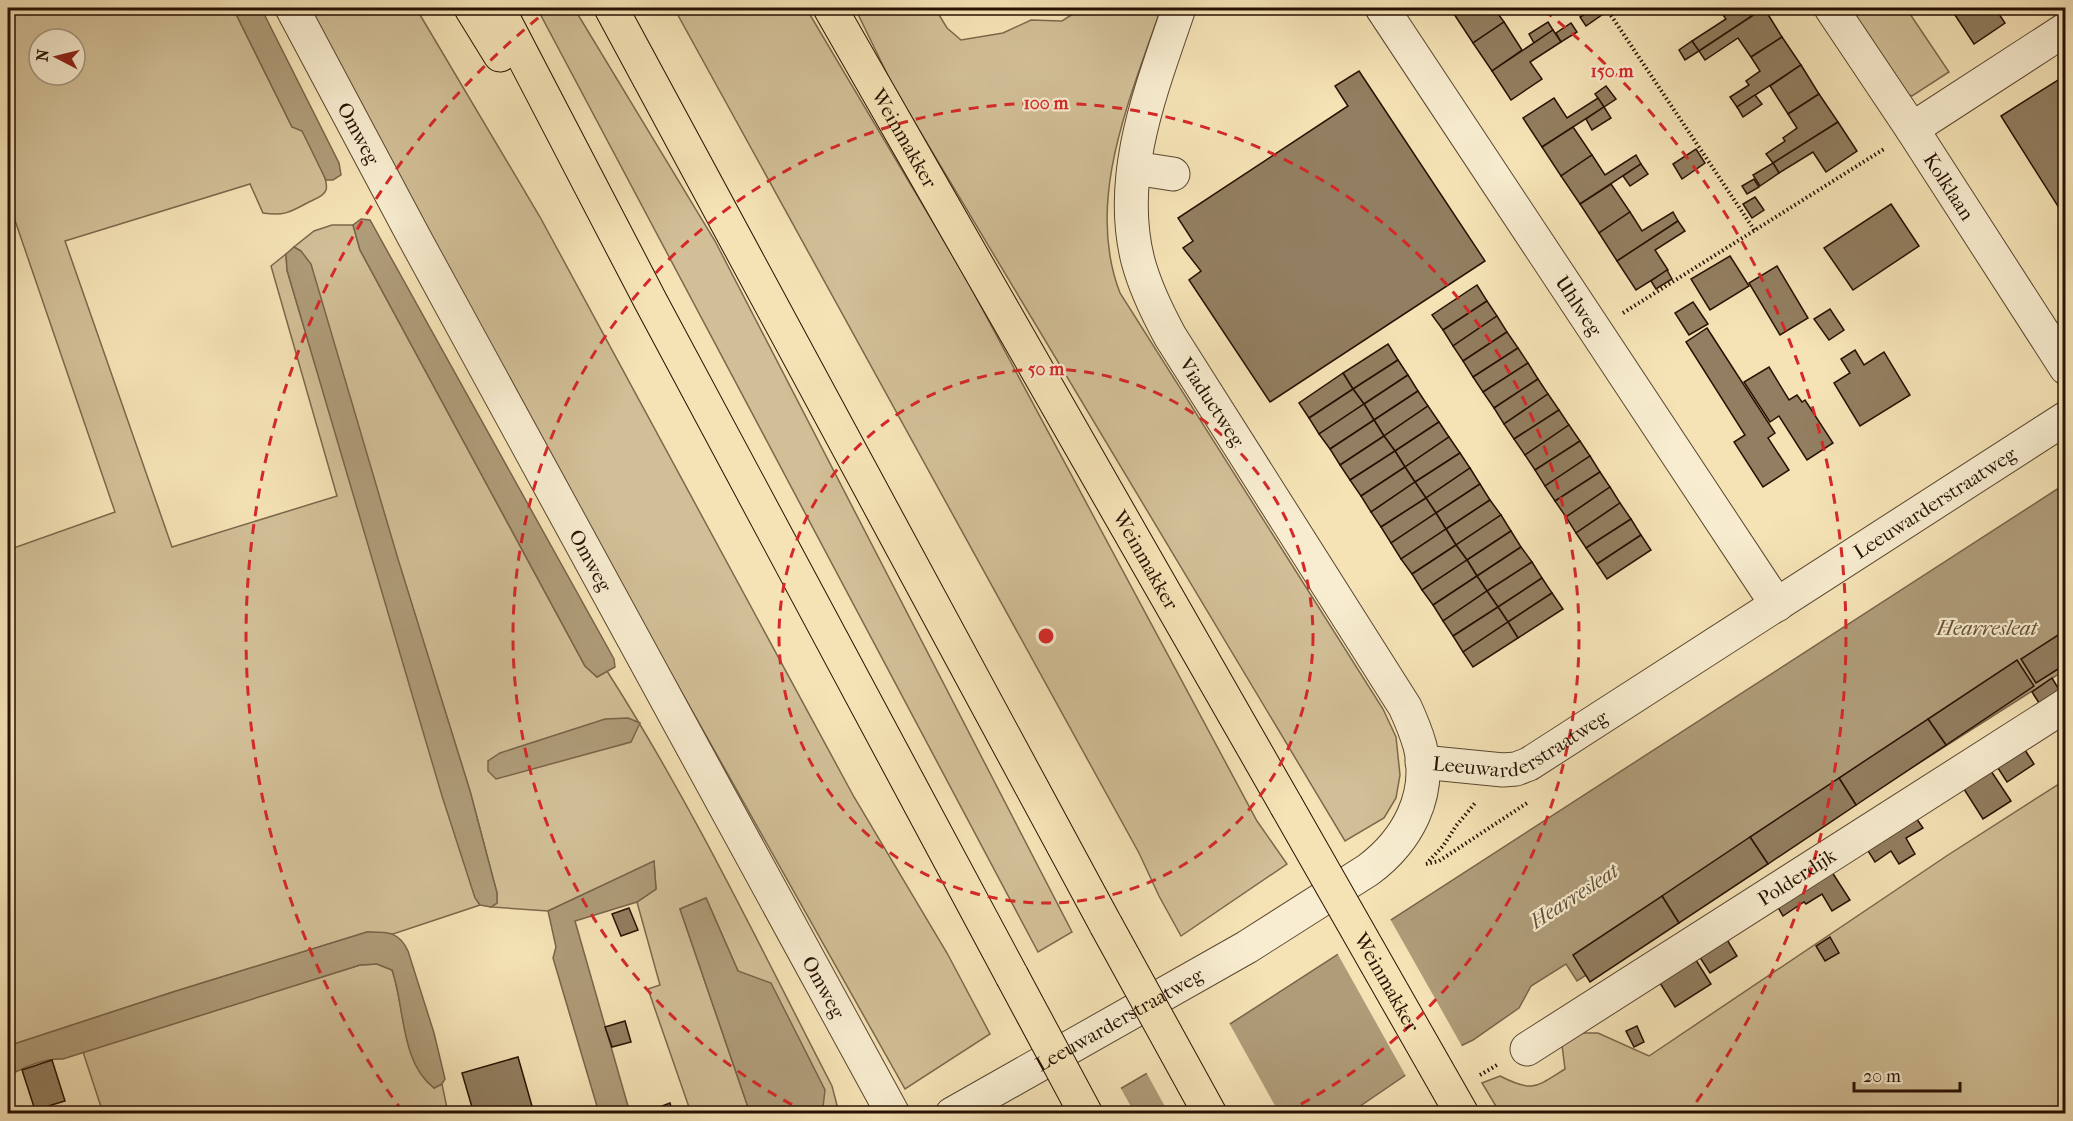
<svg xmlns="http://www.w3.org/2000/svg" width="2073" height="1121" font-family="'IM FELL French Canon',serif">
	<rect width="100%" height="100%" fill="#f5e3b6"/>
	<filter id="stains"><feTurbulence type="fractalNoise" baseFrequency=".00333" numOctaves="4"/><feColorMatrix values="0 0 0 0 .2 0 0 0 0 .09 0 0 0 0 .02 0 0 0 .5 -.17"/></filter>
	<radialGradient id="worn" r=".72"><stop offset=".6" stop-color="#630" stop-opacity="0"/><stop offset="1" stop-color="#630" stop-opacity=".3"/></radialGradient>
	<g fill="#d2bf97" stroke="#7c684c" stroke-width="1.5" fill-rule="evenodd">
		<path d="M8 8H233L292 127 302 130C308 143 330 178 326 190 324 197 312 200 307 203 289 213 283 216 263 213L250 184 65 241 172 547 337 496 271 266 286 254 287 270 475 897 480 905 393 934 367 932 173 992 8 1046V550L115 512 8 200ZM39 39H75V75H39Z"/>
		<path d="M310 8H416L540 217 854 797 947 953 990 1034 905 1089 596 540 411 201Z"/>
		<path d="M537 8H574L715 241 1072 932 1038 952Z"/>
		<path d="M674 8H806L963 273 1257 821 1287 864 1181 936 1159 896 1139 853Z"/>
		<path d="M855 8H935L947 28 961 40 1003 33 1031 20 1062 21 1082 8H1161C1131 97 1084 200 1120 293L1383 709 1396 737 1400 775 1396 798 1384 818 1345 841 894 88Z"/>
		<path d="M1849 8H1906L1949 72 1912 96 1906 94Z"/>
		<path d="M332 225H353L360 250 585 666 597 677 607 671C692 804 760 947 832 1086L839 1113H819L823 1107 738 971 706 898 680 909 750 1113H691L648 989 660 985 637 902 656 889 654 862 548 911 491 907 497 903V893L470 791 301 251 294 247 314 231Z"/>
		<path d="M2065 780V1113H1500L1482 1083 1500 1076C1533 1093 1536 1087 1565 1069L1562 1045 1577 1033H1598L1649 1056 1948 855Z"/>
		<path d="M377 964 392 970C405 1006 401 1062 434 1088L442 1084 448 1113H103L83 1052 360 965Z"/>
	</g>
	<g fill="#af9c79" stroke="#796449" stroke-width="1.5">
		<path d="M233 8H261L339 163 341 175 333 180H326L302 131 292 127Z"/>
		<path d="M361 219 370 220 614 659 615 667 597 677 585 666 360 250 353 225Z"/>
		<path d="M294 247 301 251 311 264 398 559 470 791 497 893V903L491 907 480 905 475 898 442 796 287 270 286 254Z"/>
		<path d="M2065 484V670L1577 981 1566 964 1531 986 1519 1008 1473 1040 1419 1066 1350 1113 1077 1114 1216 1033Z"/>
		<path d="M628 718 640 723 631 742 496 779 488 771V761L500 753 605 719Z"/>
		<path d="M654 861 656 889 637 902 575 921 630 1113H599L553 958 556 947 548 911Z"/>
		<path d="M706 898 738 971 771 983 825 1090 823 1107 819 1113H750L680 909Z"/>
		<path d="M367 932C387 932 399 931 408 951L434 1033 445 1079 442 1084 434 1088C400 1062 405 1007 392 970L377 964 360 965 63 1059C44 1058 24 1067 8 1076V1046L173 992Z"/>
	</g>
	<g fill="#f5e3b6">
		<path d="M1389 917 1463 1048 1421 1068 1407 1078 1336 951Z"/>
		<path d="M1228 1021 1279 1113 1169 1114 1145 1070Z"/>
		<path d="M1119 1085 1135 1114 1074 1113 1076 1111Z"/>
	</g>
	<g fill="#927e60" stroke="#271102" stroke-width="1.5">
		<path d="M1450 8H1465L1454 14Z"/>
		<path d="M1465 8H1494L1504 22 1473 43 1454 14Z"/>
		<path d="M1595 8H1603L1606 12 1586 26 1580 17Z"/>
		<path d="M1718 8H1764L1699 51 1692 41 1726 19Z"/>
		<path d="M1764 8 1782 37 1751 57 1738 38 1705 60 1699 51Z"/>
		<path d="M1950 8H1966L1955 15Z"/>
		<path d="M1966 8H1995L2005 23 1974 44 1955 15Z"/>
		<path d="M1504 22 1522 50 1492 71 1473 43Z"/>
		<path d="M1548 22 1553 30 1534 43 1529 34Z"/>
		<path d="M1571 23 1577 32 1561 42 1556 33Z"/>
		<path d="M1553 30 1561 42 1530 62 1542 79 1511 100 1492 71Z"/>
		<path d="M1782 37 1801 65 1737 107 1730 97 1749 85 1746 81 1760 71 1751 57Z"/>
		<path d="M1692 41 1699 51 1685 60 1679 50Z"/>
		<path d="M1801 65 1819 94 1788 114 1770 86Z"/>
		<path d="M1359 71 1485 261 1270 402 1189 280 1201 271 1183 248 1193 241 1178 218 1348 106 1335 86Z"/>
		<path d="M2066 75V219L2001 116Z"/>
		<path d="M1606 86 1616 99 1604 107 1595 94Z"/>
		<path d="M1819 94 1838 122 1773 163 1766 154 1785 141 1783 138 1797 128 1788 114Z"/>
		<path d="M1755 95 1762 104 1743 117 1737 107Z"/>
		<path d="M1554 98 1567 118 1598 98 1604 107 1542 147 1523 118Z"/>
		<path d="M1604 107 1611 118 1592 130 1586 119Z"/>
		<path d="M1838 122 1857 151 1826 172 1813 152 1779 173 1773 163Z"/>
		<path d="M1573 127 1592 155 1561 176 1542 147Z"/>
		<path d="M1696 149 1705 163 1682 179 1673 164Z"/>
		<path d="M1592 155 1605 175 1636 155 1641 164 1580 204 1561 176Z"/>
		<path d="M1773 163 1779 173 1760 186 1753 175Z"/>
		<path d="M1641 164 1648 174 1630 186 1623 176Z"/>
		<path d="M1754 179 1759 187 1747 194 1742 186Z"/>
		<path d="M1611 184 1630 212 1599 233 1580 204Z"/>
		<path d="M1755 197 1764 210 1752 218 1743 204Z"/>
		<path d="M1891 204 1919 246 1853 290 1824 248Z"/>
		<path d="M1630 212 1642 231 1673 212 1678 221 1617 261 1599 233Z"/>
		<path d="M1678 221 1685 231 1655 250 1668 270 1636 290 1617 261Z"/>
		<path d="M1730 256 1749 286 1710 310 1691 279Z"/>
		<path d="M1777 266 1808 318 1780 335 1749 283Z"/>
		<path d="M1667 270 1672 279 1656 289 1651 281Z"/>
		<path d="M1477 285 1487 301 1443 330 1432 315Z"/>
		<path d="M1487 301 1497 316 1453 346 1443 330Z"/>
		<path d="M1693 302 1708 324 1689 335 1675 313Z"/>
		<path d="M1830 309 1844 330 1829 340 1814 319Z"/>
		<path d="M1497 316 1507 332 1463 361 1453 346Z"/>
		<path d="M1707 328 1775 433 1768 438 1789 470 1763 487 1734 442 1745 435 1686 342Z"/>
		<path d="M1507 332 1518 348 1473 377 1463 361Z"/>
		<path d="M1388 344 1398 360 1353 389 1343 373Z"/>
		<path d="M1518 348 1528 363 1483 392 1473 377Z"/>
		<path d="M1855 350 1864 365 1884 352 1910 395 1860 426 1834 383 1850 373 1841 359Z"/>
		<path d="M1398 360 1408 375 1364 404 1353 389Z"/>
		<path d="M1528 363 1538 379 1494 408 1483 392Z"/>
		<path d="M1769 367 1789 400 1797 395 1802 402 1805 400 1833 443 1807 460 1779 416 1770 422 1744 382Z"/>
		<path d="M1343 373 1353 389 1309 418 1299 403Z"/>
		<path d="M1408 375 1418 391 1374 420 1364 404Z"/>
		<path d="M1538 379 1548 394 1504 424 1494 408Z"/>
		<path d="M1353 389 1364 404 1319 434 1309 418Z"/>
		<path d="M1418 391 1428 406 1384 436 1374 420Z"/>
		<path d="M1548 394 1559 410 1514 439 1504 424Z"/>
		<path d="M1364 404 1374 420 1330 449 1319 434Z"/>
		<path d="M1428 406 1439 422 1395 451 1384 436Z"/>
		<path d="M1559 410 1569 425 1525 455 1514 439Z"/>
		<path d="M1374 420 1384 436 1340 465 1330 449Z"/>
		<path d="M1439 422 1449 437 1405 467 1395 451Z"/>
		<path d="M1569 425 1580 441 1535 470 1525 455Z"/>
		<path d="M1384 436 1395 451 1350 480 1340 465Z"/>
		<path d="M1449 437 1460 453 1415 482 1405 467Z"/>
		<path d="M1580 441 1590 456 1545 486 1535 470Z"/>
		<path d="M1395 451 1405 467 1361 496 1350 480Z"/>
		<path d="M1460 453 1470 468 1426 498 1415 482Z"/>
		<path d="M1590 456 1600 472 1555 501 1545 486Z"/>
		<path d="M1405 467 1415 482 1371 512 1361 496Z"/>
		<path d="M1470 468 1480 484 1436 513 1426 498Z"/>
		<path d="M1600 472 1610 487 1566 517 1555 501Z"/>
		<path d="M1415 482 1426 498 1381 527 1371 512Z"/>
		<path d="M1480 484 1490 500 1446 529 1436 513Z"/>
		<path d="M1610 487 1620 503 1576 533 1566 517Z"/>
		<path d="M1426 498 1436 513 1391 543 1381 527Z"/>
		<path d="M1490 500 1501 515 1456 545 1446 529Z"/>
		<path d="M1620 503 1631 519 1586 548 1576 533Z"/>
		<path d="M1436 513 1446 529 1401 559 1391 543Z"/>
		<path d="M1501 515 1511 531 1467 560 1456 545Z"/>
		<path d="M1631 519 1641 535 1597 564 1586 548Z"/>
		<path d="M1446 529 1456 545 1412 574 1401 559Z"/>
		<path d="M1511 531 1521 547 1477 576 1467 560Z"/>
		<path d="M1641 535 1651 550 1607 579 1597 564Z"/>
		<path d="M1456 545 1467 560 1422 590 1412 574Z"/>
		<path d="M1521 547 1532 562 1487 591 1477 576Z"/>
		<path d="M1467 560 1477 576 1433 605 1422 590Z"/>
		<path d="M1532 562 1542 578 1498 607 1487 591Z"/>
		<path d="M1477 576 1487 591 1443 621 1433 605Z"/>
		<path d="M1542 578 1552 593 1508 622 1498 607Z"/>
		<path d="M1487 591 1498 607 1453 636 1443 621Z"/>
		<path d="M1552 593 1563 609 1518 638 1508 622Z"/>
		<path d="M1498 607 1508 622 1463 652 1453 636Z"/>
		<path d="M1508 622 1518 638 1473 667 1463 652Z"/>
		<path d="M2066 630V664L2036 683 2021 659Z"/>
		<path d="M2017 660 2034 686 1946 745 1928 719Z"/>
		<path d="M2052 678 2061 693 2041 706 2032 692Z"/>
		<path d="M1928 719 1946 745 1856 805 1839 778Z"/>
		<path d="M2066 744V759L2059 748Z"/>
		<path d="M2023 747 2034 764 2007 782 1996 765Z"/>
		<path d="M1989 768 2011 801 1983 819 1962 786Z"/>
		<path d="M1839 778 1856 805 1768 864 1750 837Z"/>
		<path d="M1914 815 1923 828 1906 838 1915 854 1899 864 1891 851 1875 862 1865 846Z"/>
		<path d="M1750 837 1768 864 1679 923 1662 896Z"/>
		<path d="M1830 869 1850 900 1832 911 1822 894 1806 904 1804 902 1783 916 1776 904Z"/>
		<path d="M1662 896 1679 923 1590 982 1573 955Z"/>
		<path d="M629 908 638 930 621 936 612 914Z"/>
		<path d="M1830 937 1839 953 1825 961 1816 946Z"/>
		<path d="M1726 938 1737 956 1710 973 1699 956Z"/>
		<path d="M1694 957 1711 984 1675 1007 1658 980Z"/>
		<path d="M625 1021 631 1042 612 1047 605 1027Z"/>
		<path d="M1637 1026 1644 1042 1634 1047 1626 1031Z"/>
		<path d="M518 1057 532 1106 521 1110 522 1114H474L462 1073Z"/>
		<path d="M52 1060 65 1101 35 1110 22 1070Z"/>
		<path d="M670 1103 673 1114H641Z"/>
	</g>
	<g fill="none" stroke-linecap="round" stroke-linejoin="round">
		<g stroke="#5a462f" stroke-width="35">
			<g id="minor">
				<path id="s1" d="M292 8 414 237 893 1114"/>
				<path id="s2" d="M1382 8 1777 605"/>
				<path id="s3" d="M1831 8 1912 129 2066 368"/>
				<path d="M1912 129 2066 29"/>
				<path d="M1134 168 1173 174"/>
				<path id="s4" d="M1422 762 1503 770 1516 769 1529 764 2066 418"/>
				<path id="s5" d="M1527 1049 2066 705"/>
				<path id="s6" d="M952 1114 1247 947 1368 870C1407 841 1432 796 1420 746 1416 732 1411 720 1405 707L1170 336C1157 312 1145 287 1138 261 1116 175 1152 88 1179 8"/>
			</g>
		</g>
		<g stroke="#271102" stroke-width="35">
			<g id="major">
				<path id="s7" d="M830 8 1286 805"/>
			</g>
		</g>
		<g stroke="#271102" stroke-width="35">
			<g id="highway">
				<path d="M471 8 500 55"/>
				<path d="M498 8 651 302 1012 976"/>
				<path d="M611 8 1106 925"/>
			</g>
		</g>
		<g stroke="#271102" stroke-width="4" stroke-dasharray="1.5 3" stroke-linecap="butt">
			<path d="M1606 8 1755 231"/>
			<path d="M1623 313 1884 149"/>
			<path d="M1429 861 1443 846 1456 826 1476 802"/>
			<path d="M1426 864 1439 861 1527 803"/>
			<path d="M1480 1075 1497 1065"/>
			<path d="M1409 1114 1419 1109"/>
		</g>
		<use href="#minor" stroke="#f8edd0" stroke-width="33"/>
		<use href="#major" stroke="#f5e3b6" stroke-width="33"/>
		<use href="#highway" stroke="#f5e3b6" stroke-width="33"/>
		<g stroke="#271102" stroke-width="35" stroke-linecap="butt">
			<g id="major-bridge">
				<path id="s8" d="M1286 805 1462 1114"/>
			</g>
		</g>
		<g stroke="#271102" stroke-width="35" stroke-linecap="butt">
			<g id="highway-bridge">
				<path d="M1106 925 1210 1114"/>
				<path d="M1012 976 1086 1114"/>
			</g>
		</g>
		<use href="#major-bridge" stroke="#f5e3b6" stroke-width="33"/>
		<use href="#highway-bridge" stroke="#f5e3b6" stroke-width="33"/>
	</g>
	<g fill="none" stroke="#d62828" stroke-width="3" stroke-dasharray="10 8">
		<circle cx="1046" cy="636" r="267"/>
		<path d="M808 1113A533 533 0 1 1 1284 1113"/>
		<path d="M403 1112A800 800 0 0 1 548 10M1544 10A800 800 0 0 1 1689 1112"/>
	</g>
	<g text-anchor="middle" stroke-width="4.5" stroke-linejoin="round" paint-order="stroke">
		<g font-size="20" fill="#271102" stroke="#f8edd0">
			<text dy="7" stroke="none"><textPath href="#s1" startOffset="142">Omweg</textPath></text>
			<text dy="7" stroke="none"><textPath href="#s7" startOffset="150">Weinmakker</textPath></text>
			<text dy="7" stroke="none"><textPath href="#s3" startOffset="214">Kolklaan</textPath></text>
			<text dy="7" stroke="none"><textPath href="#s2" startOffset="357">Uhlweg</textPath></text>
			<text transform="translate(1212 402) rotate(57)" y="7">Viaductweg</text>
			<text dy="7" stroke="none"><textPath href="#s4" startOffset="591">Leeuwarderstraatweg</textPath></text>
			<text dy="7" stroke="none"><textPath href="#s7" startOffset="636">Weinmakker</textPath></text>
			<text dy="7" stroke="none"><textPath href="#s1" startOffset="628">Omweg</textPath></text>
			<text dy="7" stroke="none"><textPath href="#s4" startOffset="105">Leeuwarderstraatweg</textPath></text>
			<text dy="7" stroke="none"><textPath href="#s5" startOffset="320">Polderdijk</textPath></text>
			<text dy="7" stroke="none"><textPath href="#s8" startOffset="204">Weinmakker</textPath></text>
			<text dy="7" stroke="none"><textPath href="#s1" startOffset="1114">Omweg</textPath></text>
			<text dy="7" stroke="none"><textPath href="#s6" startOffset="192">Leeuwarderstraatweg</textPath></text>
		</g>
		<g font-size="21" font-style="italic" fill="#645038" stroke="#f8edd0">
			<text x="1987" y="635">Hearresleat</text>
			<text transform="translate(1574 896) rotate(-33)" y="7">Hearresleat</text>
		</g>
	</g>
	<circle cx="1046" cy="636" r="9" fill="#d62828" stroke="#f8edd0" stroke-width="3"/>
	<g font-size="18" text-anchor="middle" font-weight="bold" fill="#d62828" stroke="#f8edd0" stroke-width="4.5" stroke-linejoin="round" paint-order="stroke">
		<text x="1612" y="77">150 m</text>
		<text x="1046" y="109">100 m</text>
		<text x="1046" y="375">50 m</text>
	</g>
	<rect width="2073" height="1121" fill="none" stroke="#f5e3b6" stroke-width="30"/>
	<rect x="9" y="9" width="2055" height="1103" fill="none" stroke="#271102" stroke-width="3"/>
	<rect x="15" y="15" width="2043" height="1091" fill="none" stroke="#271102" stroke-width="1.5"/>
	<g transform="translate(57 57) rotate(277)"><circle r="28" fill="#f8edd0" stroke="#a4957e" stroke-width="1.5"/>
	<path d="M0-4.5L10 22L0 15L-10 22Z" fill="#8f2418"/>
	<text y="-9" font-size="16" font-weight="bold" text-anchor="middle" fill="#271102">N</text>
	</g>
	<path d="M1854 1082v9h106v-9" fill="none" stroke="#271102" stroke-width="3"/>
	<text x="1863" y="1082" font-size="18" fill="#271102" stroke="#f8edd0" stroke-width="4.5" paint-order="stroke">20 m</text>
	<rect width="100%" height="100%" filter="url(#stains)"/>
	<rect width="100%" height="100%" fill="url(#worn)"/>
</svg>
